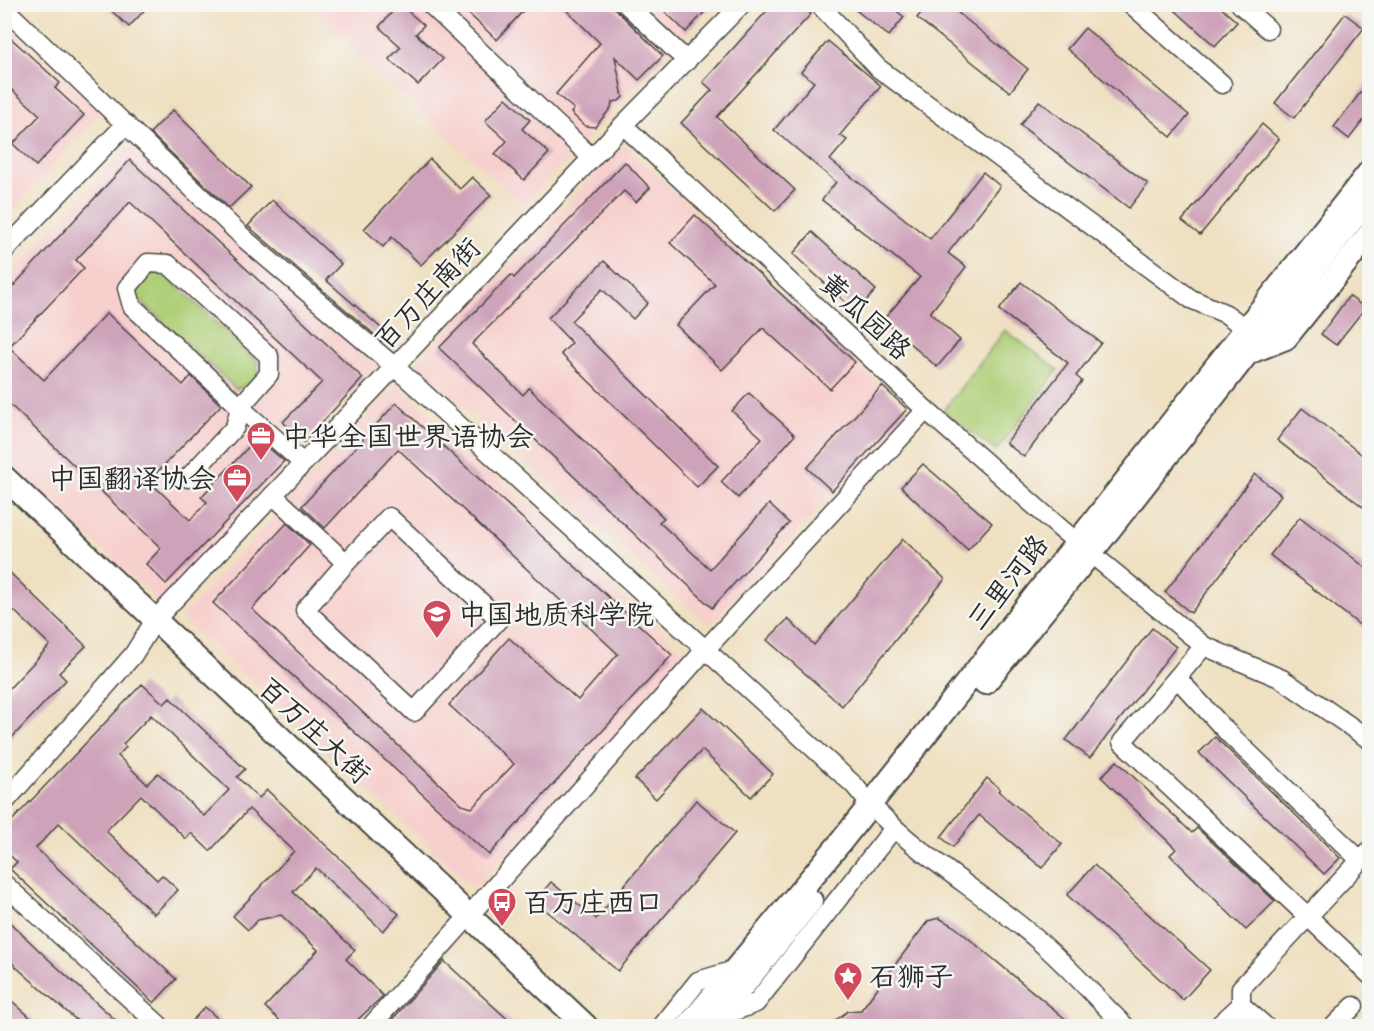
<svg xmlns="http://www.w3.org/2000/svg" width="1374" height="1031" font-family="Caveat,'LXGW WenKai TC',sans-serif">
	<rect width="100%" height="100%" fill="#f6f6f2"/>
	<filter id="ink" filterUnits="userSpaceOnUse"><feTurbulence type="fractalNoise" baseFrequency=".0167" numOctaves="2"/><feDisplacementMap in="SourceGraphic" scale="12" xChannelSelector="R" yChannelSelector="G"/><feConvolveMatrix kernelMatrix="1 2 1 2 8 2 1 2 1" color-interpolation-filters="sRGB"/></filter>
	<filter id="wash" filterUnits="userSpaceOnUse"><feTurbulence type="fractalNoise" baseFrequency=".008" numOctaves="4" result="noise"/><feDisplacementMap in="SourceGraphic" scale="24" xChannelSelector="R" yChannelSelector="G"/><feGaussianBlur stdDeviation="1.35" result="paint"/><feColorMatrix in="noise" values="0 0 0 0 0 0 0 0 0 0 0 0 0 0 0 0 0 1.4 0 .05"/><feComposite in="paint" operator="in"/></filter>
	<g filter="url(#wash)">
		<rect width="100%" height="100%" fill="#efe0c1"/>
		<g fill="#f7d0ce">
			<path d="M305 5H712L523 206Z"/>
			<path d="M5 24 101 112 5 219Z"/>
			<path d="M131 144 377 366 160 603 5 459 4 280Z"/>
			<path d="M624 144 911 414 709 625 415 365Z"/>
			<path d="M397 383 693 661 474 888 181 617Z"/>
		</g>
		<g fill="#adce76" stroke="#6c7c50" stroke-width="1.5">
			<path d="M160 270 257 361 258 372 255 382 236 389 136 297 138 289 150 272Z"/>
			<path d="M1005 330 1058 370 996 451 943 411Z"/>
		</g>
		<g id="blocks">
			<g fill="#cea2b9" fill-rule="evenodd">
				<path d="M104 4H150L129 27Z"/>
				<path d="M399 4 424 25 416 34 443 59 418 85 389 59 401 47 379 27Z"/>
				<path d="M458 4H529L497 40Z"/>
				<path d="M560 4H610L663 56 639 80 615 57 623 97 619 101 612 102 611 108 595 127 585 126 571 113 574 109 556 94 600 43Z"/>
				<path d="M657 4H712L686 32Z"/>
				<path d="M773 4H801L811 14 717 117 795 190 775 211 681 123 712 90 703 82Z"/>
				<path d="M848 4H888L904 17 889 36Z"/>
				<path d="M928 4H947L1028 69 1010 92 917 18Z"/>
				<path d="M1168 4H1217L1237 22 1215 46Z"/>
				<path d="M1345 14 1364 28 1294 118 1275 103Z"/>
				<path d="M1085 28 1189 115 1171 137 1067 49Z"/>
				<path d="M4 32 60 83 55 88 84 115 36 166 13 144 40 115 4 83Z"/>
				<path d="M828 41 881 86 840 135 847 140 830 160 930 239 983 172 1000 186 948 253 966 267 930 313 960 340 937 367 883 320 920 277 822 200 836 182 774 130 814 82 801 72Z"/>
				<path d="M1370 80V112L1349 139 1334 127Z"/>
				<path d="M506 98 530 120 522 129 549 153 524 180 495 154 507 141 485 121Z"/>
				<path d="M1039 101 1148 184 1129 208 1020 125Z"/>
				<path d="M173 110 251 187 229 208 150 133Z"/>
				<path d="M1262 124 1279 139 1200 235 1182 221Z"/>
				<path d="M430 159 460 189 472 177 491 195 421 265 392 237 383 247 364 229Z"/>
				<path d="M130 160 363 378 304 442 283 422 322 382 130 202 76 260 84 268 9 347 44 380 107 313 183 385 191 376 221 405 149 481 190 520 207 502 201 497 257 438 284 461 166 584 146 564 161 548 4 399V296Z"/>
				<path d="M625 162 650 188 636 202 624 191 472 344 523 395 529 388 664 518 659 522 710 569 769 504 789 523 712 608 439 348 511 275 514 278Z"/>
				<path d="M272 200 341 264 326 280 388 334 382 341 248 226Z"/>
				<path d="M695 215 855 362 830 389 763 328 722 370 676 325 715 284 670 243Z"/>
				<path d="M812 232 876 290 856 312 793 254Z"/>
				<path d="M604 261 648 303 633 319 602 289 571 321 718 466 697 487 561 354 572 343 548 318Z"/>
				<path d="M1021 282 1101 343 1076 376 1082 381 1024 457 1006 443 1068 363 999 310Z"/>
				<path d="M1349 296 1365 308 1336 345 1321 334Z"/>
				<path d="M882 386 907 409 832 491 807 468Z"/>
				<path d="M749 393 795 435 738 498 721 482 762 438 732 411Z"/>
				<path d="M396 403 672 655 489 855 213 603 287 523 310 545 252 609 462 805 472 808 514 764 449 705 509 638 578 700 618 654 398 449 325 528 302 506Z"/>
				<path d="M1302 408 1370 461V498L1363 507 1277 440Z"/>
				<path d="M923 464 992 523 968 550 901 487Z"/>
				<path d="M1255 474 1281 495 1191 613 1165 592Z"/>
				<path d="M1300 517 1370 571V633L1270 555Z"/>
				<path d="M903 539 945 579 842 706 767 640 788 619 814 645Z"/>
				<path d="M4 567 86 646 59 673 66 680 4 746V694L50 645 4 601Z"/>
				<path d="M1152 628 1176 647 1090 758 1066 740Z"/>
				<path d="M142 684 164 704 170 698 245 769 237 777 259 798 267 790 399 914 383 931 316 868 293 892 355 950 346 959 383 996 351 1026H286L265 1007 318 950 281 915 258 920 248 930 233 916 294 851 249 809 210 851 191 833 186 839 141 795 106 831 157 880 162 875 178 890 154 914 59 823 36 848 176 979 154 1003 10 869 17 862 4 850V829ZM151 715 229 790 204 816 158 773 147 784 118 756 126 747 123 744Z"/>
				<path d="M703 708 773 774 751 797 702 750 656 799 635 779Z"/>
				<path d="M1215 737 1340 858 1324 874 1199 753Z"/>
				<path d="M1117 761 1192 833 1197 828 1275 901 1246 930 1170 855 1176 849 1101 777Z"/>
				<path d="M987 778 1000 789 998 791 1062 844 1042 868 979 815 953 847 941 837Z"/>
				<path d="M696 800 735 833 618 971 535 901 551 882 596 919Z"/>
				<path d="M1094 865 1210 970 1183 1000 1067 895Z"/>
				<path d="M4 917 46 957 122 1026H83L16 967 4 955Z"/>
				<path d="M939 918 955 927 1074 1026H828L848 1011 861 1010 928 921Z"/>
				<path d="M444 961 515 1026H396L390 1022Z"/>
				<path d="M4 994 40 1026H4Z"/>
				<path d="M205 1007 226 1026H187Z"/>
			</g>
		</g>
	</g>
	<g filter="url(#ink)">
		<use href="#blocks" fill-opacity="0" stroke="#484642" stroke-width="1.5"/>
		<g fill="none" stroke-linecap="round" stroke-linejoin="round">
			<g stroke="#484642" stroke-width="21">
				<g id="minor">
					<path d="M430 4 592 158"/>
					<path d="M626 4 687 61"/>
					<path d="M819 4 878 68 1191 299 1226 314 1245 328"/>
					<path d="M1131 4 1222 84"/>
					<path d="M1240 4 1268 29"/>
					<path d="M4 8 247 241 395 367 854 785C904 849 980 889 1040 942 1070 968 1097 999 1125 1026"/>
					<path d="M623 125 926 410 1061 529 1204 646 1282 679 1370 740"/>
					<path d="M4 251 126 124"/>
					<path d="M188 478 235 427 240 407 269 374V356L168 264 148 263 127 288 132 306 240 407 243 410 303 463"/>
					<path d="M273 495 346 563 389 517 499 619 414 712 305 610 346 563"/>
					<path d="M1204 646 1122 742 1370 975"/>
					<path d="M1177 678 1228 733 1360 860"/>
					<path d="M4 803 133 655 155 620 623 125 742 4"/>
					<path d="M4 884 160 1026"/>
					<path d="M1241 1005 1265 1026"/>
					<path d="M719 1017 756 1003 894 828"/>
					<path d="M371 1026 705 650 926 410"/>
					<path d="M662 1026 698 981 735 970"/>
					<path d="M1218 1026 1241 1005V988L1370 850"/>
					<path d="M1334 1026 1354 1006"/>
				</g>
			</g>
			<g stroke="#484642" stroke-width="26">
				<g id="major">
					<path d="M1248 353 1286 338 1370 233"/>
					<path d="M4 477 586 1026"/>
					<path d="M985 683 1091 553 1370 197"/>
					<path d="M688 1026 840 843 1370 171"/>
					<path d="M711 1026 811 901"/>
				</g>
			</g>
			<use href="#minor" stroke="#fff" stroke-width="18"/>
			<use href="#major" stroke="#fff" stroke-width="22"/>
		</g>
	</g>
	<defs>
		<g id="office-pin" transform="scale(1.5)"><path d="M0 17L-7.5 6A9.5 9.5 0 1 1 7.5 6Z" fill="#d1495b" stroke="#f6f6f2"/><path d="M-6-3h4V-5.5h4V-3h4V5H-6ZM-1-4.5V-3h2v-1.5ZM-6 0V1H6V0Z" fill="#fff"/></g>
		<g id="university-pin" transform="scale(1.5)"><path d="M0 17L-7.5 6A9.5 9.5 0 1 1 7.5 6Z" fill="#d1495b" stroke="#f6f6f2"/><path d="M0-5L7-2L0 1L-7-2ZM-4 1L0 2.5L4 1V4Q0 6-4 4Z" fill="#fff"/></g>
		<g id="bus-pin" transform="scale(1.5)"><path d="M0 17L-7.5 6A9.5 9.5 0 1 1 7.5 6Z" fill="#d1495b" stroke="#f6f6f2"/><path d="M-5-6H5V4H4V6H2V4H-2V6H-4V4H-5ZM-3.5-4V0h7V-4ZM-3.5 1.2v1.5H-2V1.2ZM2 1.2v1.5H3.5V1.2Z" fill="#fff"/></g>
		<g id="sight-pin" transform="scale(1.5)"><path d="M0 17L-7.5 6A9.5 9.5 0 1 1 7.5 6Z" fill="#d1495b" stroke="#f6f6f2"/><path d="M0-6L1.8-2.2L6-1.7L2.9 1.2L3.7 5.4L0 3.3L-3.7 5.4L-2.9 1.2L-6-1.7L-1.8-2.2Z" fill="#fff"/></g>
	</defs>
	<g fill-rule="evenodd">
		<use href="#office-pin" x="261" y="436"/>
		<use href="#office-pin" x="237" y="478"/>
		<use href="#university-pin" x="437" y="614"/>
		<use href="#bus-pin" x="502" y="902"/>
		<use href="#sight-pin" x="848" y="976"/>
	</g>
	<g text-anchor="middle" stroke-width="5" stroke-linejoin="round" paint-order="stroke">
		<g font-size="28" fill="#2b2b2b" stroke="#f6f6f2">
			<text transform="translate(427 293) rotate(-47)" y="10">百万庄南街</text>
			<text transform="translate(866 316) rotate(43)" y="10">黄瓜园路</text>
			<text transform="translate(1007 582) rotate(-52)" y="10">三里河路</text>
			<text transform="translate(315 730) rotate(43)" y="10">百万庄大街</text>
		</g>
		<g font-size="28" fill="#2b2b2b" stroke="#f6f6f2" text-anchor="start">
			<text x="282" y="446">中华全国世界语协会</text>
			<text x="216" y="488" text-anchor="end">中国翻译协会</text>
			<text x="458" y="624">中国地质科学院</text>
			<text x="523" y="912">百万庄西口</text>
			<text x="869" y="986">石狮子</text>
		</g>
	</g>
	<rect width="1374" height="1031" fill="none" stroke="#f6f6f2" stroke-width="24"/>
</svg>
